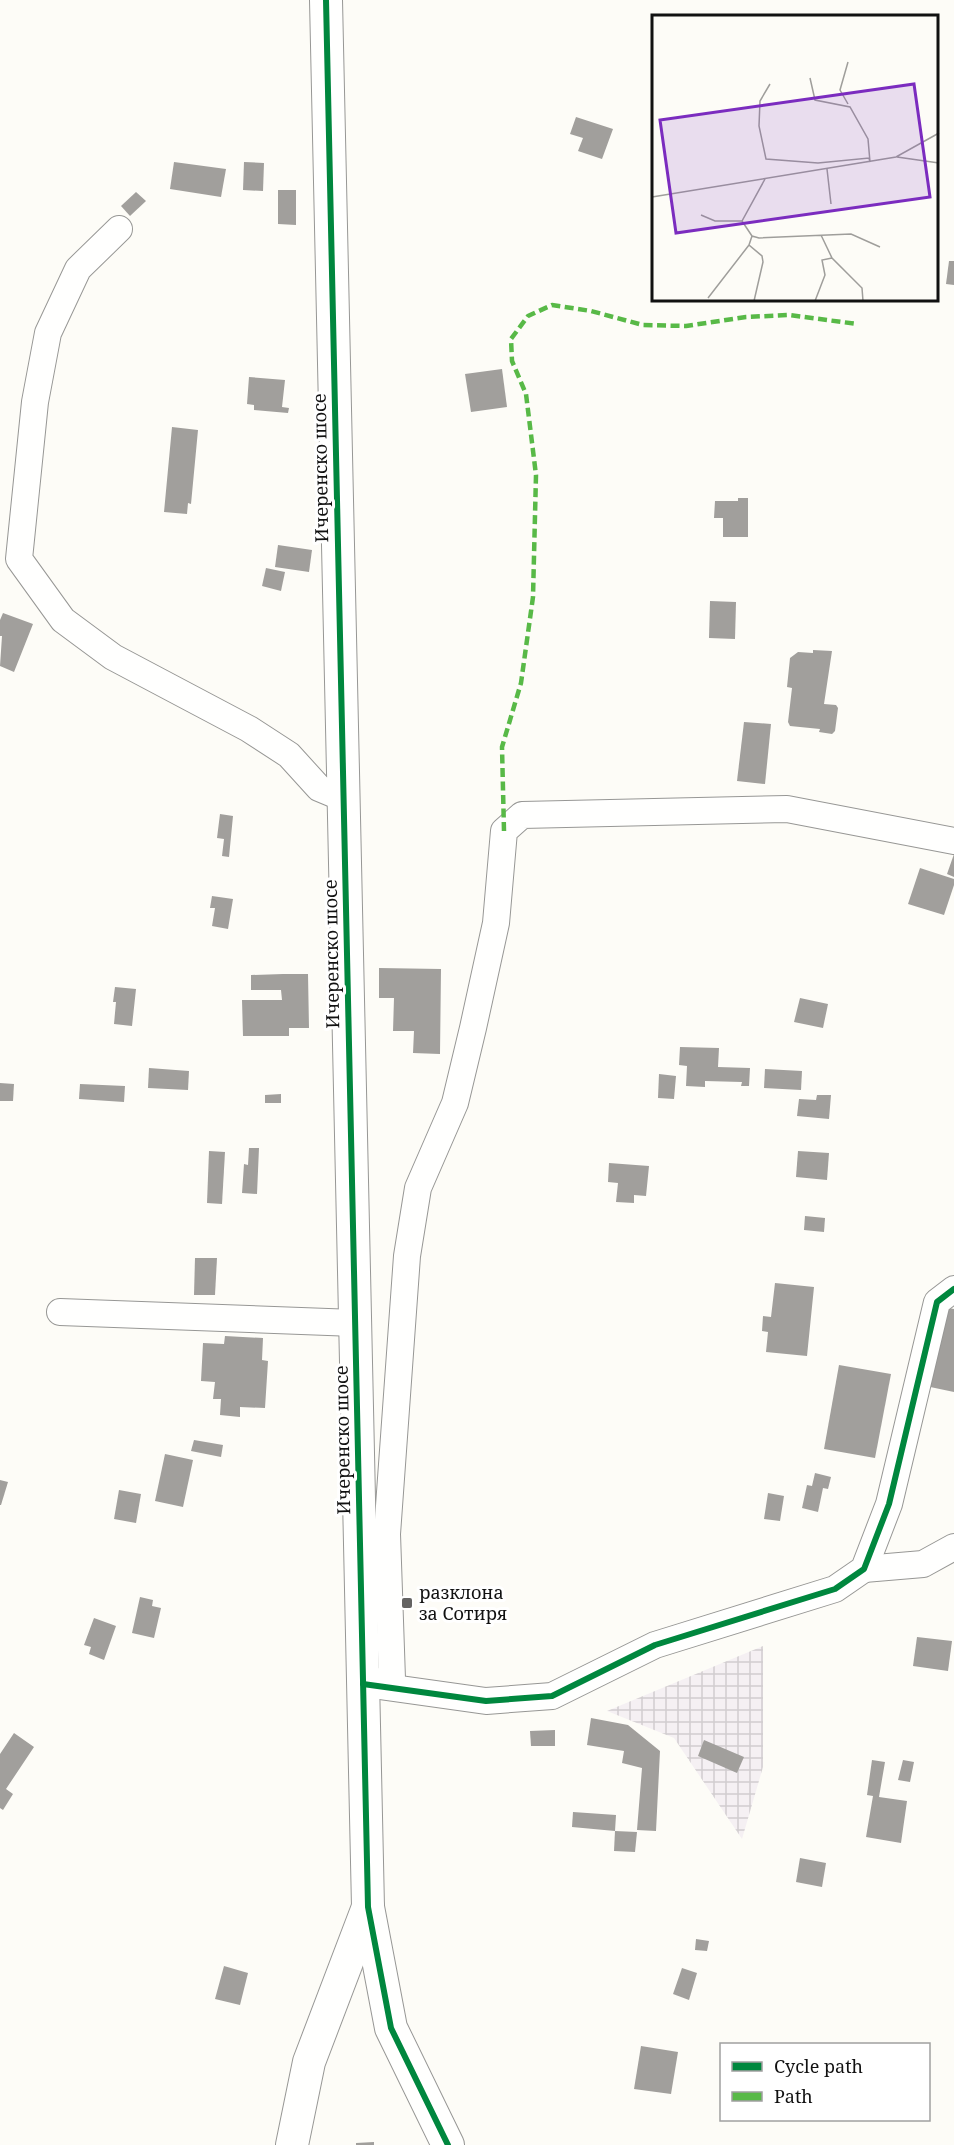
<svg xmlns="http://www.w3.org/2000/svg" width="954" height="2145" font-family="'Noto Serif',serif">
	<defs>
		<pattern id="industrial-grid" width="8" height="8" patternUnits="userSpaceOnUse" patternTransform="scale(1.5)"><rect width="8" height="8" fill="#f5f0f3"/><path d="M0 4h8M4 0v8" fill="none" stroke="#d1cdcf"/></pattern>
	</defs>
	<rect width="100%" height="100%" fill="#fdfcf7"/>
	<path fill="url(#industrial-grid)" d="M763 1646V1767L742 1839 674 1738 607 1711Z"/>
	<g fill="#a19f9c">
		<path d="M576 117 613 129 602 159 578 151 583 138 570 134Z"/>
		<path d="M174 162 226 169 221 197 170 189Z"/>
		<path d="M244 162 264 163 263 191 243 190Z"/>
		<path d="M278 190H296V225L278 224Z"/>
		<path d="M136 192 146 201 130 216 121 206Z"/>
		<path d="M949 261H954V285L946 284Z"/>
		<path d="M502 369 507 407 471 412 465 374Z"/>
		<path d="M249 377 285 380 282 407 289 408 288 413 254 410V405L247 404Z"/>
		<path d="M172 427 198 430 191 504 188 503 187 514 164 512Z"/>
		<path d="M738 498H748V537H723V518H714L715 501H738Z"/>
		<path d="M278 545 312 550 309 572 275 567Z"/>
		<path d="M266 568 285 572 281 591 262 586Z"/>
		<path d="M710 601 736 602 735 639 709 638Z"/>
		<path d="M3 613 33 624 14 672 0 666 2 636H0V620Z"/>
		<path d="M813 650 832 651 824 704 836 705 838 708 835 731 832 734 819 732 820 729 790 726 788 722 792 688 787 687 790 658 798 652 813 653Z"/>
		<path d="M744 722 771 724 765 784 737 781Z"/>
		<path d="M220 814 233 816 229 857 222 856 224 839 217 838Z"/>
		<path d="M954 854V877L947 874Z"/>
		<path d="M920 868 954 879V885L944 915 908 904Z"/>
		<path d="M212 896 233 899 228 929 212 926 215 908H210Z"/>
		<path d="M379 968 441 969 440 1054 413 1053 414 1031H393L394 998H379Z"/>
		<path d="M283 974H308L309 1028H289V1036H243L242 1000H282L281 990H251V975Z"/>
		<path d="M115 987 136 989 132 1026 114 1024 116 1002H113Z"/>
		<path d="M800 998 828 1004 823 1028 794 1022Z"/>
		<path d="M680 1047 719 1048 718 1067 750 1068 749 1086H741L742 1082 705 1081V1087L686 1086 687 1066 679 1065Z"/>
		<path d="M149 1068 189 1071 188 1090 148 1088Z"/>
		<path d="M765 1069 802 1071 801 1090 764 1088Z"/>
		<path d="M659 1074 676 1076 674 1099 658 1098Z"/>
		<path d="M0 1083 14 1084 13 1101H0Z"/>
		<path d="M80 1084 125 1086 124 1102 79 1099Z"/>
		<path d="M281 1094V1103H265V1095Z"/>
		<path d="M817 1095H831L829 1119 797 1116 799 1099 816 1100Z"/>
		<path d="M249 1148H259L257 1194 242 1193 244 1164 248 1165Z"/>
		<path d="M209 1151 225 1152 222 1204 207 1203Z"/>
		<path d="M798 1151 829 1153 827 1180 796 1177Z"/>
		<path d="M609 1163 649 1166 646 1196 634 1195V1203L616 1202 618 1183 608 1182Z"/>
		<path d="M805 1216 825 1218 824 1232 804 1230Z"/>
		<path d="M195 1258H217L215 1295H194Z"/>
		<path d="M775 1283 814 1287 807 1356 766 1352 768 1332 762 1331 763 1316 771 1317Z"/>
		<path d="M942 1307 954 1309V1392L916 1384Z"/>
		<path d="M225 1336 263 1338 262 1360 268 1361 265 1408 240 1407V1417L220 1415 221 1399H213L215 1382 201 1381 203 1343 224 1344Z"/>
		<path d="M839 1365 891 1374 875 1458 824 1449Z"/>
		<path d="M194 1440 223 1445 221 1457 191 1451Z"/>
		<path d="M165 1454 193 1460 183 1507 155 1501Z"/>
		<path d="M815 1473 831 1477 828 1489 823 1488 818 1512 802 1508 807 1485 812 1486Z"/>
		<path d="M0 1480 8 1482 1 1505H0Z"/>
		<path d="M119 1490 141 1494 136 1523 114 1519Z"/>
		<path d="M768 1493 784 1496 780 1521 764 1519Z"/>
		<path d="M140 1597 153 1600 152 1606 161 1608 154 1638 132 1633Z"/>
		<path d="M94 1618 116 1626 104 1660 89 1654 91 1647 84 1645Z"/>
		<path d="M917 1637 952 1641 948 1671 913 1666Z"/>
		<path d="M591 1718 628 1725 660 1751 656 1831 637 1830 642 1768 622 1763 624 1751 587 1745Z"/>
		<path d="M555 1730V1746H531L530 1731Z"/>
		<path d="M14 1733 34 1747 6 1789 13 1794 3 1810 0 1808V1754Z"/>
		<path d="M704 1740 744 1757 737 1773 698 1756Z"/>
		<path d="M872 1760 885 1762 879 1797 907 1801 901 1843 866 1837 873 1796 867 1795Z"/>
		<path d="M903 1760 914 1762 910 1782 898 1780Z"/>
		<path d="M573 1812 616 1815 615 1831 572 1827Z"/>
		<path d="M615 1831 637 1832 635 1852 614 1851Z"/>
		<path d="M800 1858 826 1863 822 1887 796 1882Z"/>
		<path d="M696 1939 709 1941 707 1951 695 1950Z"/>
		<path d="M224 1966 248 1973 240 2005 215 1999Z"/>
		<path d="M682 1968 697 1973 689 2000 673 1994Z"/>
		<path d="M641 2046 678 2052 671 2094 634 2089Z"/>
		<path d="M374 2142V2145H356V2143Z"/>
	</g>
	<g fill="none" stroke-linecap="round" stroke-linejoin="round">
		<g stroke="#979795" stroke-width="28">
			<g id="minor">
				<path d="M119 229 78 269 48 333 35 402 19 559 63 620 113 657 249 729 289 755 319 788 343 798"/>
				<path d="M60 1312 355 1323"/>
				<path d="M864 1569 923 1564 954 1547"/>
				<path d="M363 1684 392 1679 387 1534 407 1256 418 1188 455 1103 473 1028 496 923 504 831 522 815 787 809 954 841"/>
				<path d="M372 1685 486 1701 552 1696 655 1645 835 1589 864 1569 889 1504 937 1302 954 1289"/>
			</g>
		</g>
		<g stroke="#979795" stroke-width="34">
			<g id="tertiary">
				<path d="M326 0 368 1907 391 2028 448 2145"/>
				<path d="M292 2145 309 2062 368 1907"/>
			</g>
		</g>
		<use href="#minor" stroke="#fffffe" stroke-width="26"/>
		<use href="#tertiary" stroke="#fffffe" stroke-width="32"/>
		<path stroke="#58b947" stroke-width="4.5" stroke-dasharray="9 4.5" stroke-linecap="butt" d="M504 831 502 747 521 683 533 597 536 475 526 394 512 361 511 339 528 316 552 305 591 311 643 325 686 326 746 317 789 315 857 324"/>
		<g stroke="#fff" stroke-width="10">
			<g id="cycleway">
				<path d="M326 0 368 1907 391 2028 448 2145"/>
				<path d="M363 1684 486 1701 552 1696 655 1645 835 1589 864 1569 889 1504 937 1302 954 1289"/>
			</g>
		</g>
		<use href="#cycleway" stroke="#00873e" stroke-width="6"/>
	</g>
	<rect fill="#646362" stroke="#fff" stroke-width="2" x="401" y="1597" width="12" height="12" rx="3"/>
	<g text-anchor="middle" stroke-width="6" stroke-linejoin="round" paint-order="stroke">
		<g font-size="18" fill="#111" stroke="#fff">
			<text transform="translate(321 468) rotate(-91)" y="6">Ичеренско шосе</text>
			<text transform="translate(332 954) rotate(-91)" y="6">Ичеренско шосе</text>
			<text transform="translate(343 1440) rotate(-91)" y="6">Ичеренско шосе</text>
		</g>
		<g font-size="18" fill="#111" stroke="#fff" text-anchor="start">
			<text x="419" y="1599">разклона<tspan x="419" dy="21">за Сотиря</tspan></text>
		</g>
	</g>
	<g transform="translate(652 15)">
		<rect width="286" height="286" fill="#fdfcf7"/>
		<path fill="none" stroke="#9f9e9b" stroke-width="1.5" d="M118 69 108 86 107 111 114 144 166 148 217 143 218 147 216 124 198 92 163 85 158 63M196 89 188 75 196 47M245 142 287 148M175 154 179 189M0 182 244 142 287 118M49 200 63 206H90L113 164M90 206 100 221 107 223 199 219 228 232M169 220 180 243 210 273 211 286M100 221 97 230 110 241 111 247 102 286M56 283 97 230M163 286 173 260 170 245 180 243"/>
		<path fill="#7b2cbf" fill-opacity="0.15" stroke="#7b2cbf" stroke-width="3" d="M262 69 278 182 24 218 8 105Z"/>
		<rect width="286" height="286" fill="none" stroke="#111" stroke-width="3"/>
	</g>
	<rect x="720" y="2043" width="210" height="78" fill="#ffffff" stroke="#a0a0a0" stroke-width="1.5"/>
	<rect x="732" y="2062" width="30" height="9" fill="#00873e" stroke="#a0a0a0" stroke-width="1.5"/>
	<text x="774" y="2073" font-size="18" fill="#111111">Cycle path</text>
	<rect x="732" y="2092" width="30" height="9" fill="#58b947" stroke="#a0a0a0" stroke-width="1.5"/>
	<text x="774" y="2103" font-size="18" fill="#111111">Path</text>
</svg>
